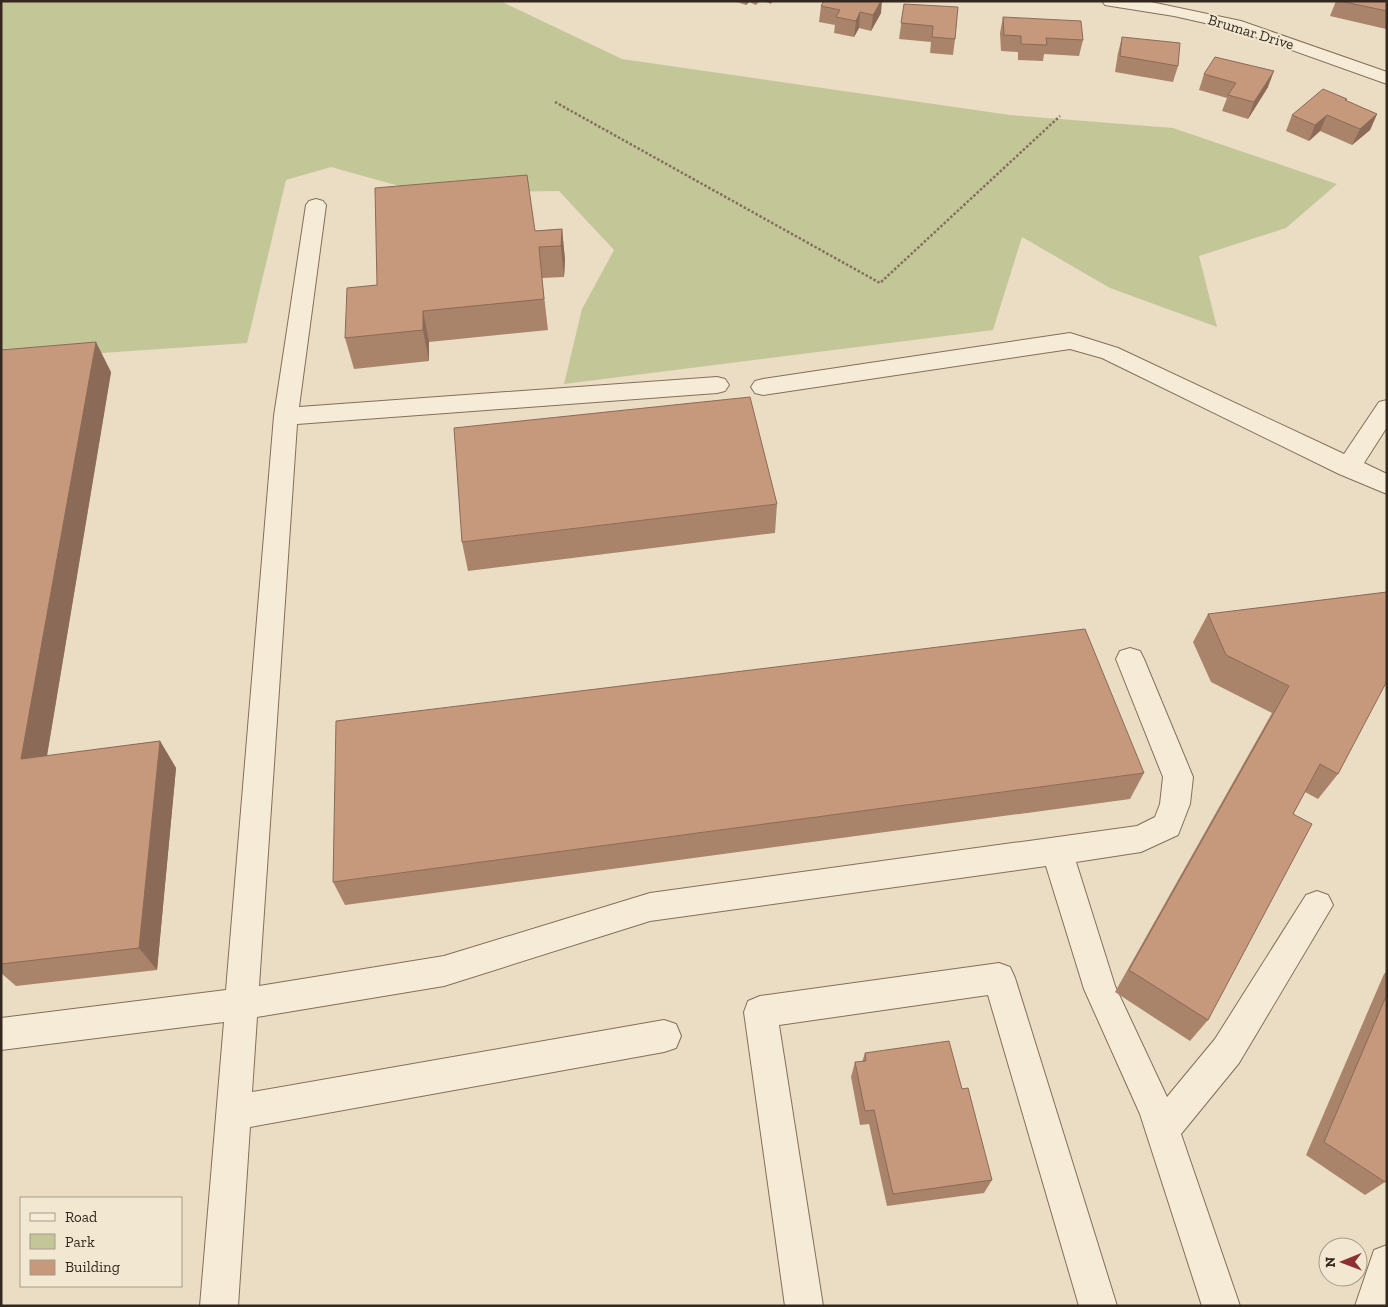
<svg xmlns="http://www.w3.org/2000/svg" width="1388" height="1307" font-family="'Zilla Slab',serif">
	<rect width="100%" height="100%" fill="#eaddc3"/>
	<path fill="#c3c798" d="M1 1H500L622 59 1010 115 1173 128 1337 184 1286 228 1199 256 1217 327 1110 288 1022 237 993 330 564 384 582 309 614 250 559 191 424 193 331 167 286 180 247 343 1 360Z"/>
	<g fill="none" stroke-linecap="round" stroke-linejoin="round">
		<g stroke="#836f5b" stroke-width="2">
			<g id="minor">
				<path d="M1102 1H1146L1241 21 1387 72V84L1236 30 1174 16 1111 6 1105 5Z"/>
				<path d="M316 199 323 201 326 205 299 407 717 377 725 379 729 385 725 391 717 393 297 424 259 986 444 956 650 893 1137 826 1155 817 1160 804 1163 777 1116 659 1120 651 1130 648 1140 651 1144 659 1193 777 1190 804 1178 835 1141 852 1076 862 1115 986 1167 1097 1215 1039 1306 895 1317 891 1328 895 1333 905 1239 1063 1181 1134 1240 1306H1202L1140 1114 1084 989 1046 866 650 921 444 986 257 1017 252 1092 664 1020 676 1024 681 1036 676 1048 664 1052 250 1127 238 1306H200L224 1022 1 1050V1018L226 990 274 416 306 205 309 201Z"/>
				<path d="M1070 333 1118 348 1344 454 1379 402 1387 400V427L1364 463 1387 474V494L1339 474 1102 358 1070 349 763 395 755 393 751 387 755 381 763 379Z"/>
				<path d="M999 963 1010 967 1015 978 1117 1306H1079L988 995 779 1025 823 1306H785L744 1012 748 1001 760 996Z"/>
				<path d="M1387 1245V1306H1355L1374 1250Z"/>
			</g>
		</g>
		<path stroke="#836f5b" stroke-width="2.5" stroke-dasharray="2.5 2" stroke-linecap="butt" d="M555 102 880 283 1060 116"/>
		<use href="#minor" fill="#f6ebd6" fill-rule="evenodd"/>
	</g>
	<g fill="#aa836b">
		<path d="M734 1H760L756 5 749 2 746 5Z"/>
		<path d="M764 1H773L771 4Z"/>
		<path d="M1336 1H1387V27L1386 29 1330 16Z"/>
		<path d="M904 4 955 39 953 55 930 53 931 42 899 39Z"/>
		<path d="M821 6 881 13 871 31 859 28 854 37 834 33 835 25 819 22Z"/>
		<path d="M1003 17 1083 40 1079 56 1044 54 1043 61 1018 60V52L1001 51 1000 33Z"/>
		<path d="M1122 37 1178 66 1173 82 1115 72 1118 53Z"/>
		<path d="M1204 74 1268 87 1248 119 1222 111 1227 98 1199 90Z"/>
		<path d="M1346 101 1377 114 1370 130 1352 145 1320 131 1309 141 1286 131 1292 115Z"/>
		<path d="M562 229 565 260 564 277 542 278 548 330 429 342V361L354 369 345 338 377 285 535 231Z"/>
		<path d="M1 350 111 372 47 756 160 741 176 768 157 970 16 986 1 973Z"/>
		<path d="M777 504 775 533 468 571 462 542Z"/>
		<path d="M1387 592 1338 774 1318 799 1305 792 1293 814 1208 1020 1190 1041 1115 992 1272 713 1211 682 1193 642 1208 614Z"/>
		<path d="M1144 773 1130 799 345 905 333 882Z"/>
		<path d="M1387 971V1179L1385 1182 1365 1195 1306 1155 1384 974Z"/>
		<path d="M865 1053 962 1089 992 1180 984 1193 887 1206 869 1124 860 1125 851 1077 855 1062H862Z"/>
	</g>
	<g fill="#8b6a57">
		<path d="M746 1H749V2L746 5Z"/>
		<path d="M881 1H882L881 13 871 31 873 15Z"/>
		<path d="M860 12 859 28 854 37 856 21Z"/>
		<path d="M1274 71 1268 87 1248 119 1254 102Z"/>
		<path d="M1377 114 1370 130 1352 145 1360 129Z"/>
		<path d="M1327 115 1320 131 1309 141 1315 125Z"/>
		<path d="M562 229 565 260 564 277 561 246Z"/>
		<path d="M423 311 429 342V361L423 330Z"/>
		<path d="M96 342 111 372 42 785 21 759Z"/>
		<path d="M160 741 176 768 157 970 139 948Z"/>
	</g>
	<g fill="#c6987c" stroke="#8b6a57">
		<path d="M824 1H881L873 15 860 12 856 21 836 17 840 10 821 6Z"/>
		<path d="M1340 1H1387V11Z"/>
		<path d="M904 4 958 7 955 39 932 37 933 26 901 23Z"/>
		<path d="M1003 17 1081 21 1083 40 1046 38 1047 45 1021 44V36L1004 35Z"/>
		<path d="M1122 37 1180 43 1178 66 1120 56Z"/>
		<path d="M1215 57 1274 71 1254 102 1228 95 1236 83 1204 74Z"/>
		<path d="M1323 89 1347 99 1345 100 1377 114 1360 129 1327 115 1315 125 1292 115Z"/>
		<path d="M527 175 535 231 562 229 561 246 539 247 544 299 423 311V330L345 338 347 288 377 285 375 188Z"/>
		<path d="M96 342 21 759 160 741 139 948 1 964V350Z"/>
		<path d="M750 397 777 504 462 542 454 428Z"/>
		<path d="M1387 592V681L1338 774 1320 764 1293 814 1312 824 1208 1020 1129 970 1289 686 1226 655 1208 614Z"/>
		<path d="M1085 629 1144 773 333 882 336 721Z"/>
		<path d="M1387 994V1179L1385 1182 1324 1142Z"/>
		<path d="M949 1041 962 1089 968 1088 992 1180 893 1194 874 1110 865 1111 855 1062 866 1061 865 1053Z"/>
	</g>
	<g text-anchor="middle" stroke-width="4" stroke-linejoin="round" paint-order="stroke">
		<g font-size="15" fill="#34281e" stroke="#f2e8d2">
			<text transform="translate(1251 32) rotate(17)" y="5">Brumar Drive</text>
		</g>
	</g>
	<rect width="1388" height="1307" fill="none" stroke="#34281e" stroke-width="5"/>
	<rect x="20" y="1197" width="162" height="90" fill="#f2e8d2" stroke="#a69b8a"/>
	<rect x="30" y="1213" width="25" height="8" fill="#f6ebd6" stroke="#a69b8a"/>
	<text x="65" y="1222" font-size="15" fill="#34281e">Road</text>
	<rect x="30" y="1234" width="25" height="15" fill="#c3c798" stroke="#a69b8a"/>
	<text x="65" y="1247" font-size="15" fill="#34281e">Park</text>
	<rect x="30" y="1260" width="25" height="15" fill="#c6987c" stroke="#a69b8a"/>
	<text x="65" y="1272" font-size="15" fill="#34281e">Building</text>
	<g transform="translate(1343 1262) rotate(269)"><circle r="24" fill="#f2e8d2" stroke="#a69b8a"/>
	<path d="M0-4L9 19L0 12L-9 19Z" fill="#8d3033"/>
	<text y="-8" font-size="14" font-weight="bold" text-anchor="middle" fill="#34281e">N</text>
	</g>
</svg>
